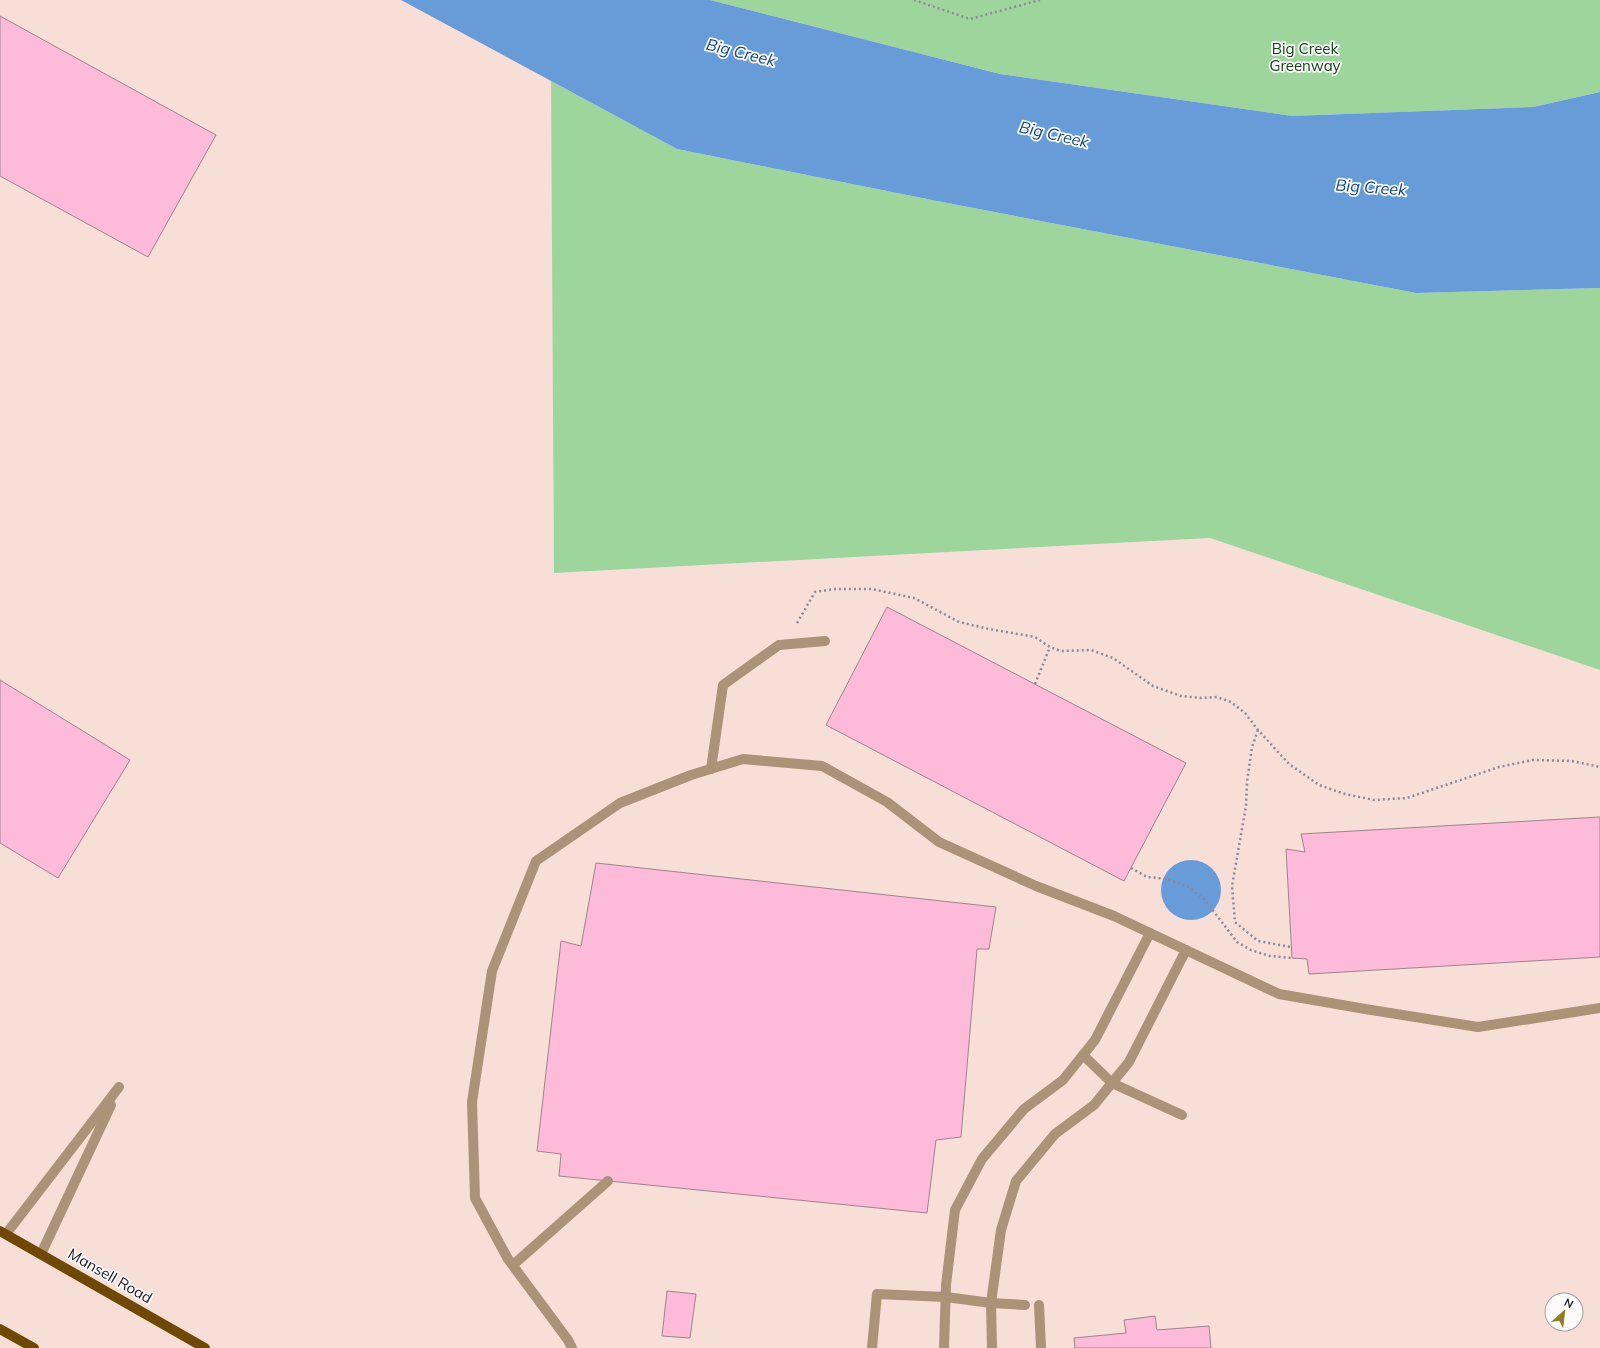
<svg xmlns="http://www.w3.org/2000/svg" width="1600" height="1348" font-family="Mulish,sans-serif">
	<rect width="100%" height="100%" fill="#efebfb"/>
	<path fill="#f7ded6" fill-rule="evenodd" d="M0 0H471L552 63 554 573 1210 538 1600 670V1348H0ZM1552 1300H1576V1324H1552Z"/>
	<g fill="#9dd59c">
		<path d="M710 0H1600V92L1533 107 1292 116 1000 74Z"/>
		<path d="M551 81 677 149 937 201 1416 293 1600 288V670L1210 538 554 573Z"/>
	</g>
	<g fill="#679cd9">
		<path d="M401 0H710L1000 74 1292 116 1533 107 1600 92V288L1416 293 937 201 677 149Z"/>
		<circle cx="1191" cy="890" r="30"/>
	</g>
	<g fill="#febbd9" stroke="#9e838f">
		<path d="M0 16 216 135 148 257 0 176Z"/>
		<path d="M887 607 1186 763 1124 881 826 725Z"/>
		<path d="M0 680 130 760 58 878 0 843Z"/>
		<path d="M1600 817V957L1309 974 1307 959 1292 958 1286 849 1305 852 1301 834Z"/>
		<path d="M596 863 996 907 989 949H977L961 1137 936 1140 927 1213 559 1176 561 1154 537 1151 561 941 581 946Z"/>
		<path d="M667 1291 696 1294 690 1338 662 1336Z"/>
		<path d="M1155 1316 1157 1330 1209 1326 1211 1348H1075L1074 1338 1126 1333 1124 1320Z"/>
	</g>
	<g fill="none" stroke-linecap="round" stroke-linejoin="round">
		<g stroke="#8d8997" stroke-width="2.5" stroke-dasharray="2 3" stroke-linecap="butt">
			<path d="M914 0 970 19 1040 0"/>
			<path d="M797 623 815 592 835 589H872L914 598 959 622 989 629 1035 637 1050 647 1061 651 1091 650 1113 658 1153 686 1181 696 1201 698 1217 697 1231 702 1245 713 1258 730 1289 764 1319 785 1345 794 1374 800 1407 798 1499 767 1533 760 1572 761 1600 767"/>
			<path d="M1035 684 1050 647"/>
			<path d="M1258 730 1252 747 1247 782 1246 806 1232 886 1235 922 1258 941 1291 947"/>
			<path d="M1131 868 1147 877 1167 879 1189 887 1205 900 1237 942 1251 950 1270 956 1292 958"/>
		</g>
		<g stroke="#ab9377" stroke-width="10">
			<path d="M711 769 723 685 779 645 825 641"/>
			<path d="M1083 1055 1112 1083 1182 1115"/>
			<path d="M6 1234 119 1087"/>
			<path d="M41 1254 111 1105"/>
			<path d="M513 1265 608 1181"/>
			<path d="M1039 1305 1041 1348"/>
			<path d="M572 1348 568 1340 508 1259 475 1198 472 1102 492 971 536 861 620 803 691 775 743 759 822 766 887 802 939 842 1036 886 1114 916 1279 994 1365 1009 1478 1027 1600 1008"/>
			<path d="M872 1348 877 1294 946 1297 991 1303 1025 1305"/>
			<path d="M944 1348 946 1285 955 1210 982 1159 1024 1109 1063 1080 1095 1040 1150 933"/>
			<path d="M992 1348 991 1303 1001 1230 1016 1181 1055 1134 1094 1105 1129 1062 1186 950"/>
		</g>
		<g stroke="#704805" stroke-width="10">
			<path d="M0 1231 205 1348"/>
			<path d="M0 1329 34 1348"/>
		</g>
	</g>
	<g text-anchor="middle" stroke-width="3.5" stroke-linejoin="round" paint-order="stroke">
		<g font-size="15" fill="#164118" stroke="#fbfbfb">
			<text x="1305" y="54">Big Creek<tspan x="1305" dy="17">Greenway</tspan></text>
		</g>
		<g font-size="15" fill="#1d1a24" stroke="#fbfbfb">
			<text transform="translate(110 1276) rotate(30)" y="5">Mansell Road</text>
		</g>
		<g font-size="16" font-style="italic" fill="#0e467e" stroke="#fbfbfb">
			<text transform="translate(741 52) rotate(14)" y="6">Big Creek</text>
			<text transform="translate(1054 134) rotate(13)" y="6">Big Creek</text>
			<text transform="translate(1371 187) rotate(4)" y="6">Big Creek</text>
		</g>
	</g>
	<g transform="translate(1564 1312) rotate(28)"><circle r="19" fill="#fbfbfb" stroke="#a2a1a5"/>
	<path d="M0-3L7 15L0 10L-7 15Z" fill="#937d24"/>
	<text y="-6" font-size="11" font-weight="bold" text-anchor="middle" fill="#1d1a24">N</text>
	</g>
</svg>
